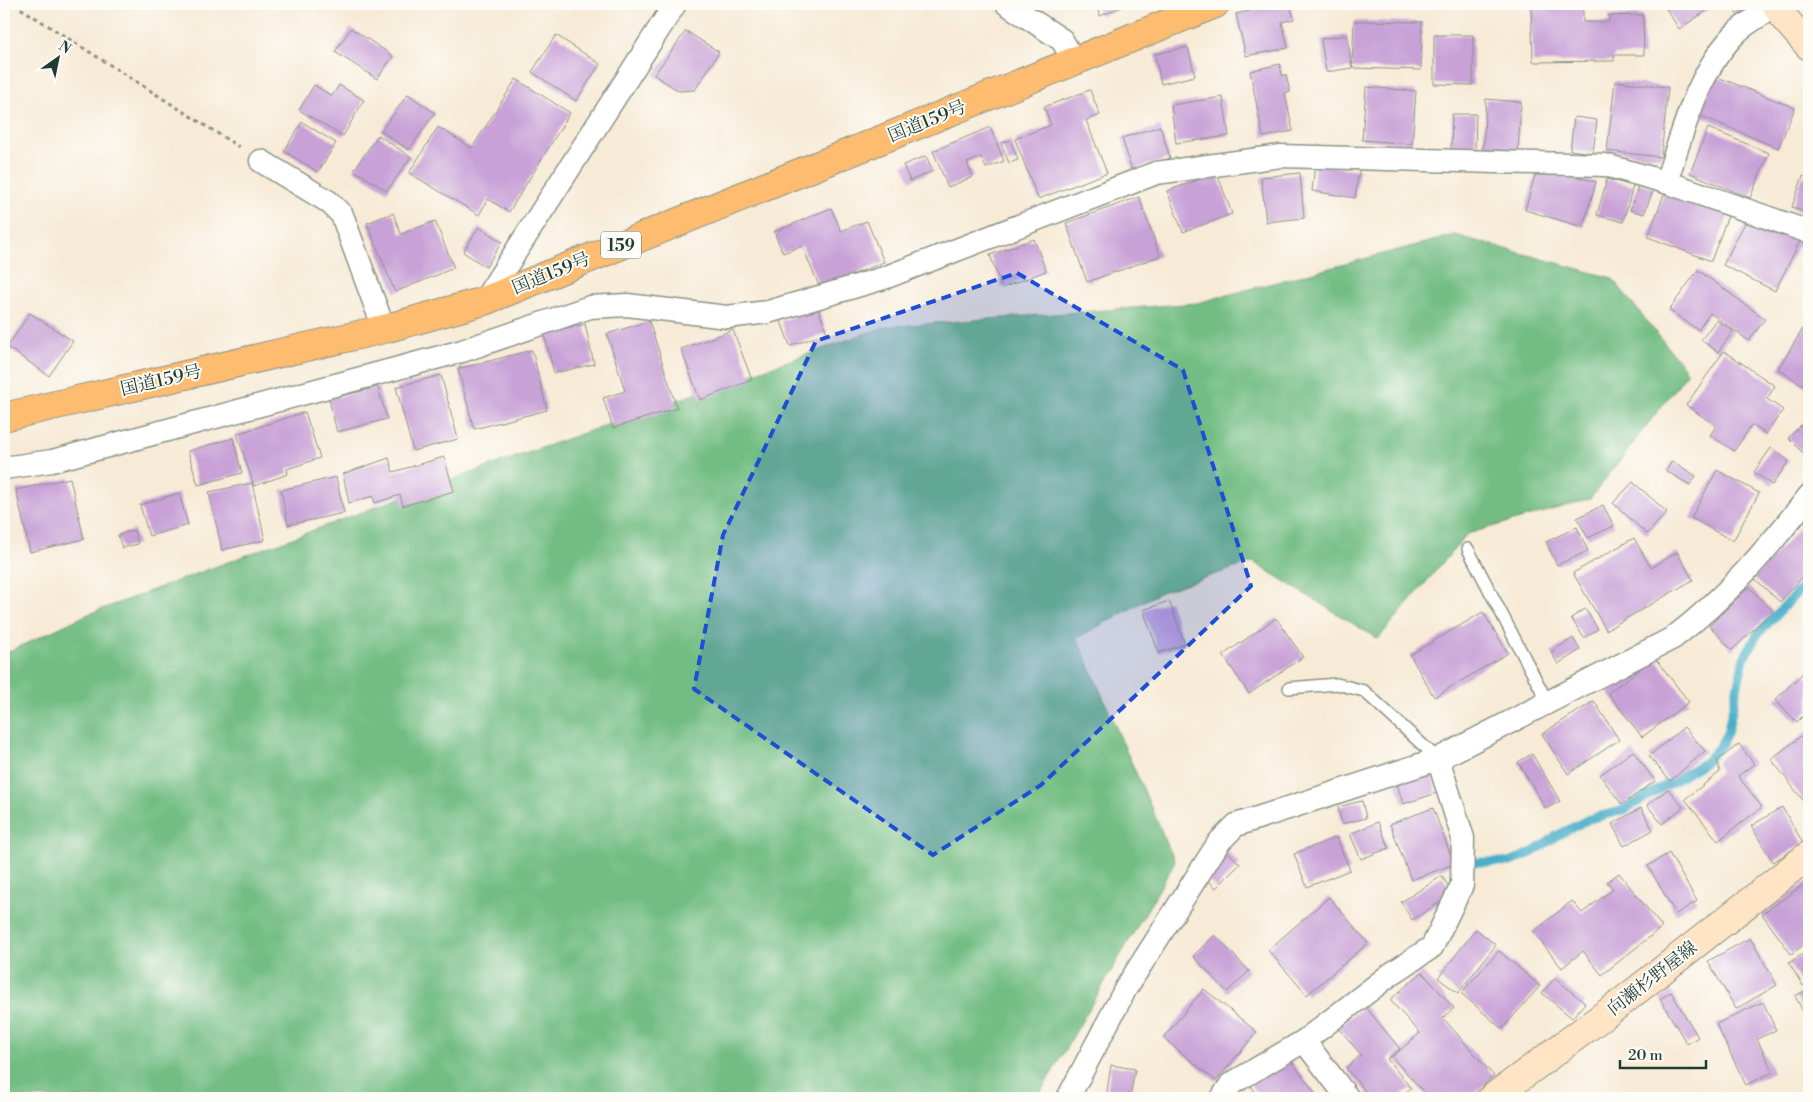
<svg xmlns="http://www.w3.org/2000/svg" width="1813" height="1102" font-family="'Libre Bodoni','Noto Serif JP',serif">
	<rect width="100%" height="100%" fill="#fdfcf7"/>
	<filter id="ink" filterUnits="userSpaceOnUse"><feTurbulence type="fractalNoise" baseFrequency=".02" numOctaves="2"/><feDisplacementMap in="SourceGraphic" scale="10" xChannelSelector="R" yChannelSelector="G"/><feConvolveMatrix kernelMatrix="1 2 1 2 8 2 1 2 1" color-interpolation-filters="sRGB"/></filter>
	<filter id="wash" filterUnits="userSpaceOnUse"><feTurbulence type="fractalNoise" baseFrequency=".0096" numOctaves="4" result="noise"/><feDisplacementMap in="SourceGraphic" scale="20" xChannelSelector="R" yChannelSelector="G"/><feGaussianBlur stdDeviation="1.12" result="paint"/><feColorMatrix in="noise" values="0 0 0 0 0 0 0 0 0 0 0 0 0 0 0 0 0 1.4 0 .05"/><feComposite in="paint" operator="in"/></filter>
	<g filter="url(#wash)">
		<rect width="100%" height="100%" fill="#f7ead6"/>
		<path fill="#73bd84" stroke="#497d5c" d="M1455 235 1612 278 1688 372 1590 499 1467 534 1378 639 1253 562 1161 592 1077 638 1175 862 1037 1098H4V654L86 615 397 499 884 327 1197 303Z"/>
		<g fill="none" stroke-linecap="round" stroke-linejoin="round">
			<path stroke="#4aafc9" stroke-width="9" d="M1475 862H1510L1533 852 1558 835 1589 819 1624 810 1704 763 1719 747 1727 733 1744 658 1757 635 1809 580"/>
		</g>
		<g id="blocks">
			<g fill="#c8a1d7">
				<path d="M1096 4H1129L1100 16Z"/>
				<path d="M1271 4H1290L1294 19 1282 22 1288 48 1246 56 1236 14 1272 6Z"/>
				<path d="M1531 4H1583V22H1609V16L1643 15 1644 55H1614V61L1533 62Z"/>
				<path d="M1663 4H1717L1679 29Z"/>
				<path d="M1730 4H1765L1741 20Z"/>
				<path d="M1802 4H1809V19Z"/>
				<path d="M1354 21 1422 22 1421 70 1352 68 1326 72 1321 39 1347 35 1352 68Z"/>
				<path d="M351 28 393 56 377 79 335 52Z"/>
				<path d="M686 31 719 52 695 90 679 91 654 75Z"/>
				<path d="M556 35 600 64 576 101 532 72Z"/>
				<path d="M1434 35H1473V85L1434 84Z"/>
				<path d="M1188 47 1195 76 1161 84 1155 54Z"/>
				<path d="M1280 64 1282 75H1286L1290 92 1285 93 1293 131 1263 137 1250 71Z"/>
				<path d="M1715 76 1795 108 1778 148 1699 115Z"/>
				<path d="M516 79 570 113 509 212 488 199 479 215 409 173 438 127 472 148Z"/>
				<path d="M1615 81 1668 87 1661 157 1607 151Z"/>
				<path d="M314 85 332 96 339 85 364 100 343 136 299 110Z"/>
				<path d="M1366 87 1416 91 1412 144 1362 140Z"/>
				<path d="M1090 90 1100 115 1086 120 1107 173 1038 199 1015 139 1051 125 1044 107Z"/>
				<path d="M408 94 435 113 409 150 381 131Z"/>
				<path d="M1223 97 1229 136 1176 143 1171 105Z"/>
				<path d="M1486 99 1521 102 1518 153 1483 150Z"/>
				<path d="M1452 114H1476L1475 152 1451 151Z"/>
				<path d="M1574 117 1597 120 1593 153 1570 150Z"/>
				<path d="M302 122 336 143 318 172 284 151Z"/>
				<path d="M1160 126 1170 158 1132 170 1122 138Z"/>
				<path d="M990 127 1004 161 986 168 981 157 967 163 973 177 948 187 933 151Z"/>
				<path d="M1708 128 1769 153 1750 198 1690 173Z"/>
				<path d="M378 135 411 157 387 191 354 170Z"/>
				<path d="M1010 140 1018 160 1009 163 1001 143Z"/>
				<path d="M926 156 933 171 910 181 903 165Z"/>
				<path d="M1315 164 1359 170 1355 198 1312 191Z"/>
				<path d="M1538 165 1596 182 1583 227 1525 210Z"/>
				<path d="M1217 173 1232 214 1183 232 1167 191Z"/>
				<path d="M1300 173 1304 218 1266 222 1261 177Z"/>
				<path d="M1803 176 1809 179V214L1792 207Z"/>
				<path d="M1607 179 1633 186 1623 222 1597 215Z"/>
				<path d="M1639 183 1654 188 1644 214 1630 210Z"/>
				<path d="M1666 189 1729 213 1711 261 1648 237Z"/>
				<path d="M1139 197 1160 256 1087 282 1066 223Z"/>
				<path d="M831 208 841 231 867 221 884 262 820 288 802 246 783 253 774 232Z"/>
				<path d="M393 213 401 234 435 221 454 268 395 292 367 223Z"/>
				<path d="M1749 215 1800 241 1775 291 1723 265Z"/>
				<path d="M479 227 502 242 486 267 463 252Z"/>
				<path d="M1034 239 1046 271 1002 288 990 255Z"/>
				<path d="M1698 270 1765 319 1749 341 1710 313 1698 330 1669 310Z"/>
				<path d="M818 308 827 333 790 346 781 321Z"/>
				<path d="M30 313 73 341 49 376 7 347Z"/>
				<path d="M1809 319V389L1778 369Z"/>
				<path d="M1716 320 1733 331 1718 352 1701 340Z"/>
				<path d="M649 321 677 408 613 428 603 398 625 391 607 334Z"/>
				<path d="M585 324 594 364 554 373 544 333Z"/>
				<path d="M733 330 752 380 700 400 681 349Z"/>
				<path d="M532 350 547 410 474 429 458 369Z"/>
				<path d="M1724 351 1775 386 1767 399 1783 410 1766 434 1752 425 1734 451 1710 435 1716 426 1686 405Z"/>
				<path d="M441 375 458 439 413 451 396 387Z"/>
				<path d="M378 387 387 419 337 432 329 399Z"/>
				<path d="M305 412 320 458 287 469 288 474 254 486 237 434Z"/>
				<path d="M1809 417V459L1788 438Z"/>
				<path d="M233 438 242 473 198 485 188 451Z"/>
				<path d="M1771 448 1789 461 1772 485 1754 472Z"/>
				<path d="M444 457 454 491 403 506 400 495 375 503 373 496 349 503 343 474 389 458 393 472Z"/>
				<path d="M1672 461 1696 476 1690 485 1666 471Z"/>
				<path d="M1717 470 1759 493 1733 541 1691 518Z"/>
				<path d="M336 477 344 513 288 525 281 490Z"/>
				<path d="M70 478 84 539 30 552 16 490Z"/>
				<path d="M1633 482 1667 512 1647 534 1613 503Z"/>
				<path d="M252 483 265 540 222 550 209 492Z"/>
				<path d="M179 493 188 525 149 536 140 505Z"/>
				<path d="M1603 505 1614 526 1588 538 1577 518Z"/>
				<path d="M1809 517V570L1780 602 1754 578Z"/>
				<path d="M1577 527 1588 551 1557 565 1546 542Z"/>
				<path d="M134 530 138 544 122 548 118 535Z"/>
				<path d="M1634 538 1651 568 1677 552 1693 580 1606 630 1573 573Z"/>
				<path d="M1749 587 1773 611 1732 650 1709 626Z"/>
				<path d="M1169 601 1185 644 1159 653 1143 610Z"/>
				<path d="M1585 609 1598 629 1584 638 1571 618Z"/>
				<path d="M1483 612 1508 653 1434 697 1410 655Z"/>
				<path d="M1276 618 1303 657 1249 694 1223 655Z"/>
				<path d="M1573 638 1580 650 1558 664 1551 652Z"/>
				<path d="M1655 658 1689 702 1642 737 1608 693Z"/>
				<path d="M1803 673 1809 680V710L1797 722 1775 700Z"/>
				<path d="M1594 701 1619 740 1568 774 1542 734Z"/>
				<path d="M1684 727 1705 751 1670 781 1649 756Z"/>
				<path d="M1809 730V808L1771 759Z"/>
				<path d="M1739 744 1754 764 1738 776 1762 807 1718 841 1685 799 1720 772 1717 761Z"/>
				<path d="M1633 751 1655 781 1622 805 1600 775Z"/>
				<path d="M1532 754 1560 801 1546 809 1518 762Z"/>
				<path d="M1430 769 1437 793 1403 804 1396 780Z"/>
				<path d="M1668 789 1683 807 1662 824 1647 805Z"/>
				<path d="M1362 801 1366 818 1342 824 1338 807Z"/>
				<path d="M1782 807 1803 843 1773 862 1751 826Z"/>
				<path d="M1433 808 1454 864 1411 880 1390 824Z"/>
				<path d="M1641 808 1653 830 1624 846 1612 824Z"/>
				<path d="M1378 822 1389 848 1361 859 1350 834Z"/>
				<path d="M1336 837 1350 870 1307 887 1294 854Z"/>
				<path d="M1224 848 1240 864 1216 888 1200 873Z"/>
				<path d="M1669 853 1697 901 1676 914 1648 866Z"/>
				<path d="M1619 873 1662 927 1602 975 1583 951 1562 968 1533 932 1572 901 1582 913 1613 889 1607 882Z"/>
				<path d="M1442 876 1453 894 1412 920 1401 902Z"/>
				<path d="M1809 881V941L1791 954 1762 914Z"/>
				<path d="M1329 897 1368 943 1307 995 1268 950Z"/>
				<path d="M1476 929 1496 945 1458 993 1438 978Z"/>
				<path d="M1215 935 1249 971 1227 992 1193 956Z"/>
				<path d="M1750 938 1777 985 1736 1009 1708 961Z"/>
				<path d="M1809 950V982L1803 986 1789 963Z"/>
				<path d="M1499 951 1540 986 1502 1029 1461 993Z"/>
				<path d="M1422 972 1454 1008 1443 1018 1494 1076 1469 1098H1429L1392 1057 1420 1033 1390 1000Z"/>
				<path d="M1555 978 1585 1003 1572 1018 1542 993Z"/>
				<path d="M1204 989 1257 1032 1216 1081 1163 1038Z"/>
				<path d="M1809 989V1023L1795 996Z"/>
				<path d="M1671 992 1698 1037 1687 1044 1660 999Z"/>
				<path d="M1763 1002 1776 1030 1757 1039 1773 1072 1746 1085 1716 1024Z"/>
				<path d="M1365 1006 1400 1049 1387 1059 1411 1088 1398 1098H1371L1346 1068 1361 1055 1338 1027Z"/>
				<path d="M1289 1058 1319 1098H1260L1251 1086Z"/>
				<path d="M1111 1065 1135 1069 1130 1098H1106Z"/>
			</g>
		</g>
	</g>
	<g filter="url(#ink)">
		<use href="#blocks" fill-opacity="0" stroke="#8b9485" stroke-width="1"/>
		<g fill="none" stroke-linecap="round" stroke-linejoin="round">
			<g stroke="#8b9485" stroke-width="14">
				<g id="lane">
					<path d="M1468 549 1548 703"/>
					<path d="M1289 688 1337 684 1364 691 1438 759"/>
				</g>
			</g>
			<g stroke="#8b9485" stroke-width="25">
				<g id="street">
					<path d="M1007 4 1062 40 1074 61"/>
					<path d="M261 161 329 202 342 215 384 329"/>
					<path d="M1666 182C1684 129 1697 71 1738 31 1749 21 1765 13 1777 5"/>
					<path d="M484 301 675 4"/>
					<path d="M4 468 52 461 462 351 590 307 627 305 727 317 768 312 884 278 1156 173 1281 156 1605 165 1666 182 1809 232"/>
					<path d="M1304 1041 1348 1098"/>
					<path d="M1068 1098 1126 988 1219 842 1236 825 1438 759"/>
					<path d="M1222 1098 1231 1084 1304 1041 1391 974 1432 947 1462 885 1463 838 1438 759 1673 638C1726 598 1768 548 1809 496"/>
				</g>
			</g>
			<g stroke="#8b9485" stroke-width="30">
				<g id="secondary">
					<path d="M1776 4 1784 18 1809 46"/>
					<path d="M1492 1098 1618 1005 1809 855"/>
				</g>
			</g>
			<g stroke="#8b9485" stroke-width="30">
				<path id="highway" d="M4 417 384 329 484 301 1215 4"/>
			</g>
			<path stroke="#8b9485" stroke-width="3" stroke-dasharray="4 4" stroke-linecap="butt" d="M14 4 239 147"/>
			<use href="#lane" stroke="#fff" stroke-width="11"/>
			<use href="#street" stroke="#fff" stroke-width="22"/>
			<use href="#secondary" stroke="#ffe4c6" stroke-width="28"/>
			<use href="#highway" stroke="#febc70" stroke-width="28"/>
		</g>
	</g>
	<path fill="#1d4ed8" fill-opacity="0.2" stroke="#1d4ed8" stroke-width="4" stroke-dasharray="10 6" stroke-linejoin="round" d="M1017 273 1183 370 1251 586 1041 785 933 855 694 689 723 535 816 341Z"/>
	<g text-anchor="middle" stroke-width="4" stroke-linejoin="round" paint-order="stroke">
		<rect fill="#fdfcf7" stroke="#62766e" stroke-width="1" x="601" y="231.5" width="40" height="27" rx="4"/>
		<g font-size="16" font-weight="bold" fill="#1f3d34">
			<text x="621" y="251">159</text>
		</g>
		<g font-size="18" fill="#1f3d34" stroke="#fdfcf7">
			<text transform="translate(927 121) rotate(-22)" y="6">国道159号</text>
			<text transform="translate(551 273) rotate(-22)" y="6">国道159号</text>
			<text transform="translate(161 380) rotate(-13)" y="6">国道159号</text>
			<text transform="translate(1652 978) rotate(-38)" y="6">向瀬杉野屋線</text>
		</g>
	</g>
	<rect width="1813" height="1102" fill="none" stroke="#fdfcf7" stroke-width="20"/>
	<g transform="translate(58 58) rotate(33)" stroke="#fdfcf7" stroke-width="4" paint-order="stroke">
	<path d="M0-4L9 19L0 12L-9 19Z" fill="#1f3d34"/>
	<text y="-8" font-size="14" font-weight="bold" text-anchor="middle" fill="#1f3d34">N</text>
	</g>
	<path d="M1620 1060v8h86v-8" fill="none" stroke="#1f3d34" stroke-width="2.5"/>
	<text x="1628" y="1060" font-size="15" fill="#1f3d34" stroke="#fdfcf7" stroke-width="4" paint-order="stroke">20 m</text>
</svg>
